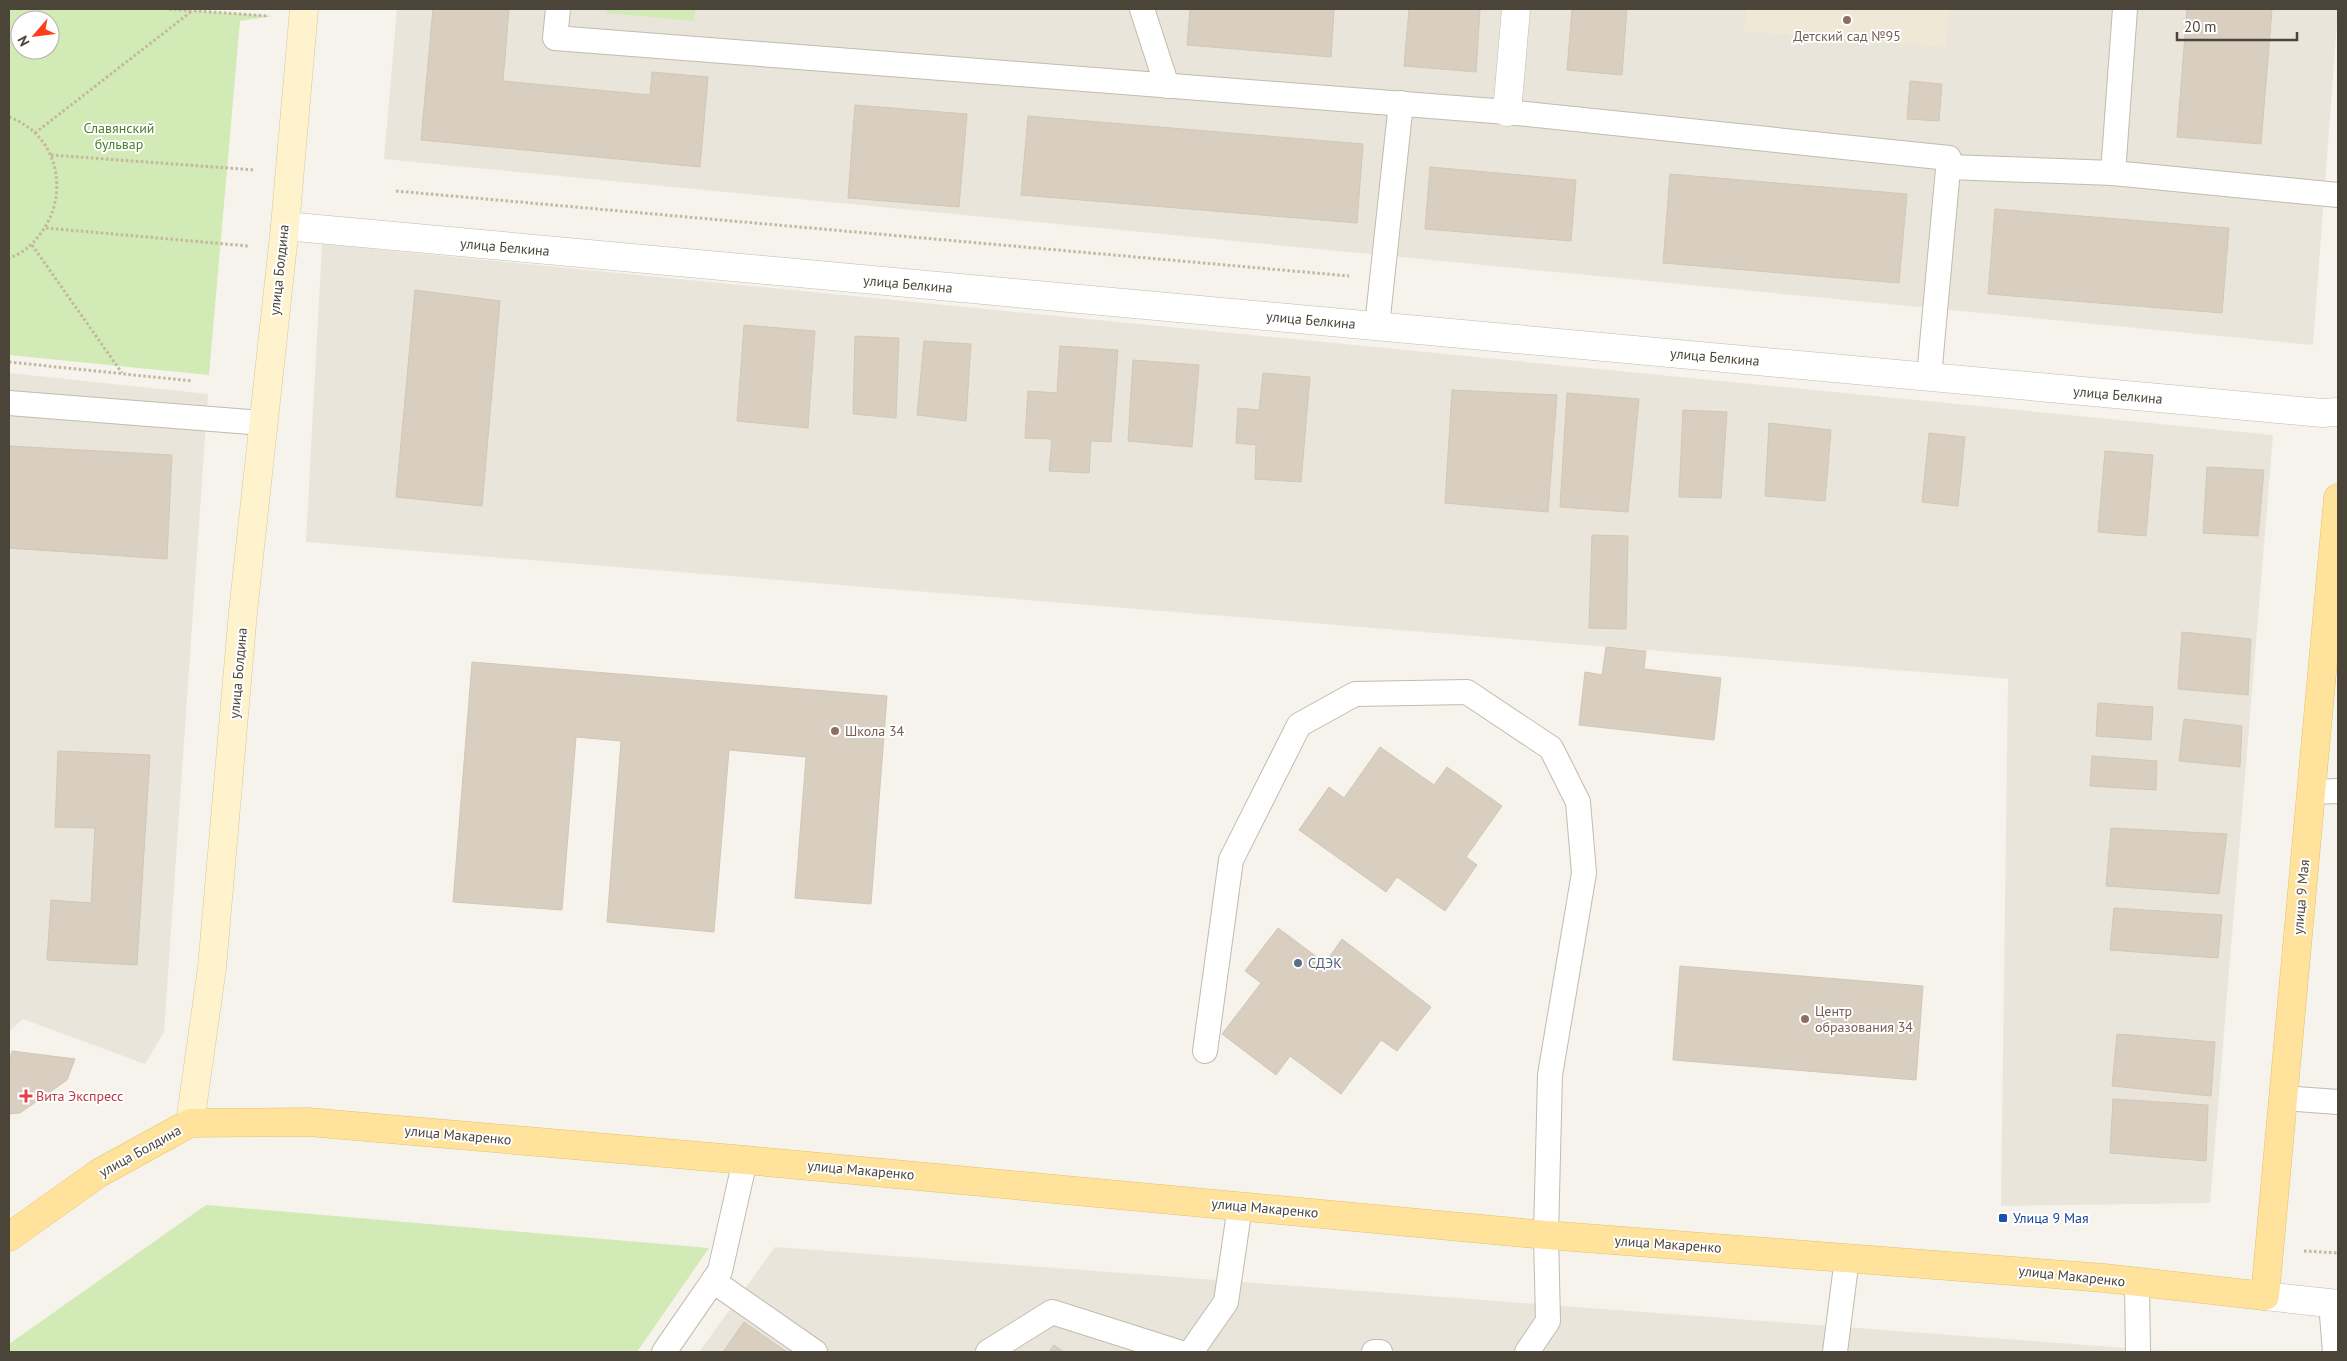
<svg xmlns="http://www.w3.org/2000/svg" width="2347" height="1361" font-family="'PT Sans',sans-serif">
	<rect width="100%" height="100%" fill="#f6f3ec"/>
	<g fill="#eae5da">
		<path d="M397 9H2338L2313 345 384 159Z"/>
		<path d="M322 244 2273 435 2210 1203 2001 1206 2008 679 306 542Z"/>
		<path d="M9 373 208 394 164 1032 145 1064 23 1019 9 1031Z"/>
		<path d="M775 1247 2179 1352H699Z"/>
	</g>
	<path fill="#efe8d6" d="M1746 9H1949L1946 47 1744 31Z"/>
	<g fill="#d2eab5" fill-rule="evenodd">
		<path d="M9 9H169L273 16 240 21 209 375 9 355ZM20 20H50V50H20Z"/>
		<path d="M607 9H695L694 21 607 13Z"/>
		<path d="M206 1205 709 1248 637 1352H9V1344Z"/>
	</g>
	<g fill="#d8cfc1" stroke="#d3c7b4">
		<path d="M433 9H509L503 81 650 95 652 72 708 77 700 167 421 140Z"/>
		<path d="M1190 9H1334L1331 57 1187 45Z"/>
		<path d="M1409 9H1480L1476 72 1404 66Z"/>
		<path d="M1572 9H1627L1622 75 1567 70Z"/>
		<path d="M2187 9H2272L2261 144 2177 137Z"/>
		<path d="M1910 81 1942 84 1939 121 1907 119Z"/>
		<path d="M855 105 967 114 959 207 848 198Z"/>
		<path d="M1028 116 1363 144 1357 223 1021 195Z"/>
		<path d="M1430 167 1576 180 1571 241 1425 229Z"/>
		<path d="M1670 174 1907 194 1899 283 1663 263Z"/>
		<path d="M1995 209 2229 228 2222 313 1988 294Z"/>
		<path d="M415 290 500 301 482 506 396 497Z"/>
		<path d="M744 325 815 331 808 428 737 421Z"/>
		<path d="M855 336 899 338 896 418 853 414Z"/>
		<path d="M924 341 971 344 966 421 917 415Z"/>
		<path d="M1060 346 1118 350 1111 442 1091 441 1089 473 1049 471 1052 439 1025 438 1028 391 1057 393Z"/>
		<path d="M1133 360 1199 365 1192 447 1128 441Z"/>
		<path d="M1263 373 1310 377 1301 482 1255 479 1256 445 1236 443 1238 408 1259 410Z"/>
		<path d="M1452 390 1557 395 1548 512 1445 503Z"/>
		<path d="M1567 393 1639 399 1628 512 1560 507Z"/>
		<path d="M1683 410 1727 412 1721 498 1679 497Z"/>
		<path d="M1769 423 1831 430 1825 501 1765 496Z"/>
		<path d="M1929 433 1965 437 1958 506 1922 502Z"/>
		<path d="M9 446 172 455 167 559 9 548Z"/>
		<path d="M2105 451 2153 455 2146 536 2098 532Z"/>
		<path d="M2207 467 2264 470 2258 536 2203 533Z"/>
		<path d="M1592 535 1628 536 1626 629 1589 628Z"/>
		<path d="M2182 632 2251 639 2248 695 2178 689Z"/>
		<path d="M1606 647 1646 651 1644 669 1721 678 1714 740 1579 725 1585 672 1602 675Z"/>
		<path d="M472 662 887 696 871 904 795 898 806 757 729 750 714 932 607 922 621 741 576 737 562 910 453 902Z"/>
		<path d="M2098 703 2153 707 2151 740 2096 736Z"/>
		<path d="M2184 719 2242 726 2240 767 2179 761Z"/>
		<path d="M1380 747 1434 785 1447 767 1502 806 1466 857 1477 865 1445 911 1397 877 1386 892 1299 830 1329 787 1344 798Z"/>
		<path d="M58 751 150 755 137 965 47 960 51 900 91 903 95 828 55 827Z"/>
		<path d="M2092 756 2157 761 2156 790 2090 786Z"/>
		<path d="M2111 828 2227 834 2219 894 2106 886Z"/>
		<path d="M2114 908 2222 915 2218 958 2110 950Z"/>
		<path d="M1278 928 1325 963 1342 939 1431 1007 1397 1051 1381 1040 1341 1094 1290 1056 1276 1075 1222 1034 1261 983 1245 971Z"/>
		<path d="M1680 966 1923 986 1916 1080 1673 1060Z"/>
		<path d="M2117 1034 2215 1042 2211 1096 2112 1086Z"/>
		<path d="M12 1051 75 1059 67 1080 20 1113 9 1114V1063Z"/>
		<path d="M2113 1099 2208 1105 2206 1161 2110 1153Z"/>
		<path d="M744 1322 787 1352H723Z"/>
		<path d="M1054 1345 1064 1352H1049Z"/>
	</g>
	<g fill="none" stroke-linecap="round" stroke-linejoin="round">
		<g stroke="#c2bbae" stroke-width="26">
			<g id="service">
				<path d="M558 9 555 38 1507 112 1949 158 1929 377"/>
				<path d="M1142 9 1167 86"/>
				<path d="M1948 167 2113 173 2338 195"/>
				<path d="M2113 173 2125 9"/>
				<path d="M1377 326 1401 103"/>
				<path d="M9 403 263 423"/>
				<path d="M2311 792 2338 791"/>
				<path d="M1205 1051 1231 860 1299 725 1355 694 1467 692 1551 748 1578 802 1584 873 1550 1075 1546 1235 1548 1321 1527 1352"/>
				<path d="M2283 1098 2338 1102"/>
				<path d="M713 1281 815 1352"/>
				<path d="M2137 1283 2138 1352"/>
				<path d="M2331 1303 2335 1352"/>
				<path d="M664 1352 720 1271 745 1160"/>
				<path d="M988 1352 1052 1312 1178 1352"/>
				<path d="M1191 1352 1226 1302 1240 1206"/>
				<path d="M1374 1352H1380"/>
				<path d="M1835 1352 1847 1258"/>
			</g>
		</g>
		<g stroke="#c2bbae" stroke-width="29">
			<path id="pedestrian" d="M1507 112 1516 9"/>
		</g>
		<g stroke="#c2bbae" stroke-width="29">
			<g id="minor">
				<path d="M285 226 2322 413 2338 412"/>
				<path d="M2265 1296 2338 1304"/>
			</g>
		</g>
		<g stroke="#d6c79b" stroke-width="29">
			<path id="secondary" d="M190 1123 212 968 243 612 285 226 304 9"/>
		</g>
		<g stroke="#e6c16a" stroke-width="29">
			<path id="primary" d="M9 1237 99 1173 190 1123 308 1122 745 1160 1546 1235 2104 1278 2265 1296 2338 498"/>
		</g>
		<g stroke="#c4b79f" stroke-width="3" stroke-dasharray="2.5 2.5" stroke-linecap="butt">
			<path d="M169 9 268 16"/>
			<path d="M9 117C61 136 71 199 37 238 30 247 19 255 9 258"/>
			<path d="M35 133 192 11"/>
			<path d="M51 155 255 170"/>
			<path d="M396 191 1349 276"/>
			<path d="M46 228 248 246"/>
			<path d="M32 245 122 373"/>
			<path d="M9 362 192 381"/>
			<path d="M2304 1251 2338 1253"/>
		</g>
		<use href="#service" stroke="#fff" stroke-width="24"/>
		<use href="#pedestrian" stroke="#fff" stroke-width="28"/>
		<use href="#minor" stroke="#fff" stroke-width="28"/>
		<use href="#secondary" stroke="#fff3cd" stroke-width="28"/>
		<use href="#primary" stroke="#ffe39c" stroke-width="28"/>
	</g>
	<g fill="#8d6e63" stroke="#fff" stroke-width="2">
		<circle cx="1847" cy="20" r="5"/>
		<circle cx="835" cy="731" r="5"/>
		<circle cx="1805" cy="1019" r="5"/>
	</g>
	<circle fill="#5c6f8a" stroke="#fff" stroke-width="2" cx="1298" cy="963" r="5"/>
	<path fill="#e0444e" stroke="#fff" stroke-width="2" d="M23.5 1088.5h5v5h5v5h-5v5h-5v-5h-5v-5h5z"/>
	<rect fill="#1a4fb4" stroke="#fff" stroke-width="2" x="1998" y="1213" width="10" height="10" rx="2.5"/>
	<g text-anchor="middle" stroke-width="4" stroke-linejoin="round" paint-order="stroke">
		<g font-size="14" fill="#785e54" stroke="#fff" text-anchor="start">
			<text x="1847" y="41" text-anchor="middle">Детский сад №95</text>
			<text x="845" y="736">Школа 34</text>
			<text x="1815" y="1016">Центр<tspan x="1815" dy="16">образования 34</tspan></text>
		</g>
		<g font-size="14" fill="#4a7f2a" stroke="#fff">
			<text x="119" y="133">Славянский<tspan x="119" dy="16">бульвар</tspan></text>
		</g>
		<g font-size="14" fill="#4b4439" stroke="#fff">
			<text transform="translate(505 247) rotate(5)" y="5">улица Белкина</text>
			<text transform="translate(279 270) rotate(-84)" y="5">улица Болдина</text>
			<text transform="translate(908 284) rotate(5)" y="5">улица Белкина</text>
			<text transform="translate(1311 320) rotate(5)" y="5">улица Белкина</text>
			<text transform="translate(1715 357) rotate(5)" y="5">улица Белкина</text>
			<text transform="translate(2118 395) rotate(5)" y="5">улица Белкина</text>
			<text transform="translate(238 673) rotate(-85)" y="5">улица Болдина</text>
			<text transform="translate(2301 897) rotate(-85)" y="5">улица 9 Мая</text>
			<text transform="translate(458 1135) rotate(5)" y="5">улица Макаренко</text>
			<text transform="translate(140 1151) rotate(-29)" y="5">улица Болдина</text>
			<text transform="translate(861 1170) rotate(5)" y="5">улица Макаренко</text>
			<text transform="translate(1265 1208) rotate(5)" y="5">улица Макаренко</text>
			<text transform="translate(1668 1244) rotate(4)" y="5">улица Макаренко</text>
			<text transform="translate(2072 1276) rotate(6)" y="5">улица Макаренко</text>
		</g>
		<g font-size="14" fill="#4e5e75" stroke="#fff" text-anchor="start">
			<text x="1308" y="968">СДЭК</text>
		</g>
		<g font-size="14" fill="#be3a42" stroke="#fff" text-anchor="start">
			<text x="36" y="1101">Вита Экспресс</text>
		</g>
		<g font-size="14" fill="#164399" stroke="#fff" text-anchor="start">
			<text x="2013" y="1223">Улица 9 Мая</text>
		</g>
	</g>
	<rect width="2347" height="1361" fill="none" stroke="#4b4439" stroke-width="20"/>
	<g transform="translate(35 35) rotate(242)"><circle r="24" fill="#ffffff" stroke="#b7b4b0"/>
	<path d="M0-4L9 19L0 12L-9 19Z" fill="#fc3f1d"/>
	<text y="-8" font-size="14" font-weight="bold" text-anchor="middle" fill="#4b4439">N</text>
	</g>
	<path d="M2177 32v8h120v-8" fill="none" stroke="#4b4439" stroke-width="2.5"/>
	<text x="2184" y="32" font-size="15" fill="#4b4439" stroke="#ffffff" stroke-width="4" paint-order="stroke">20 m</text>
</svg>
